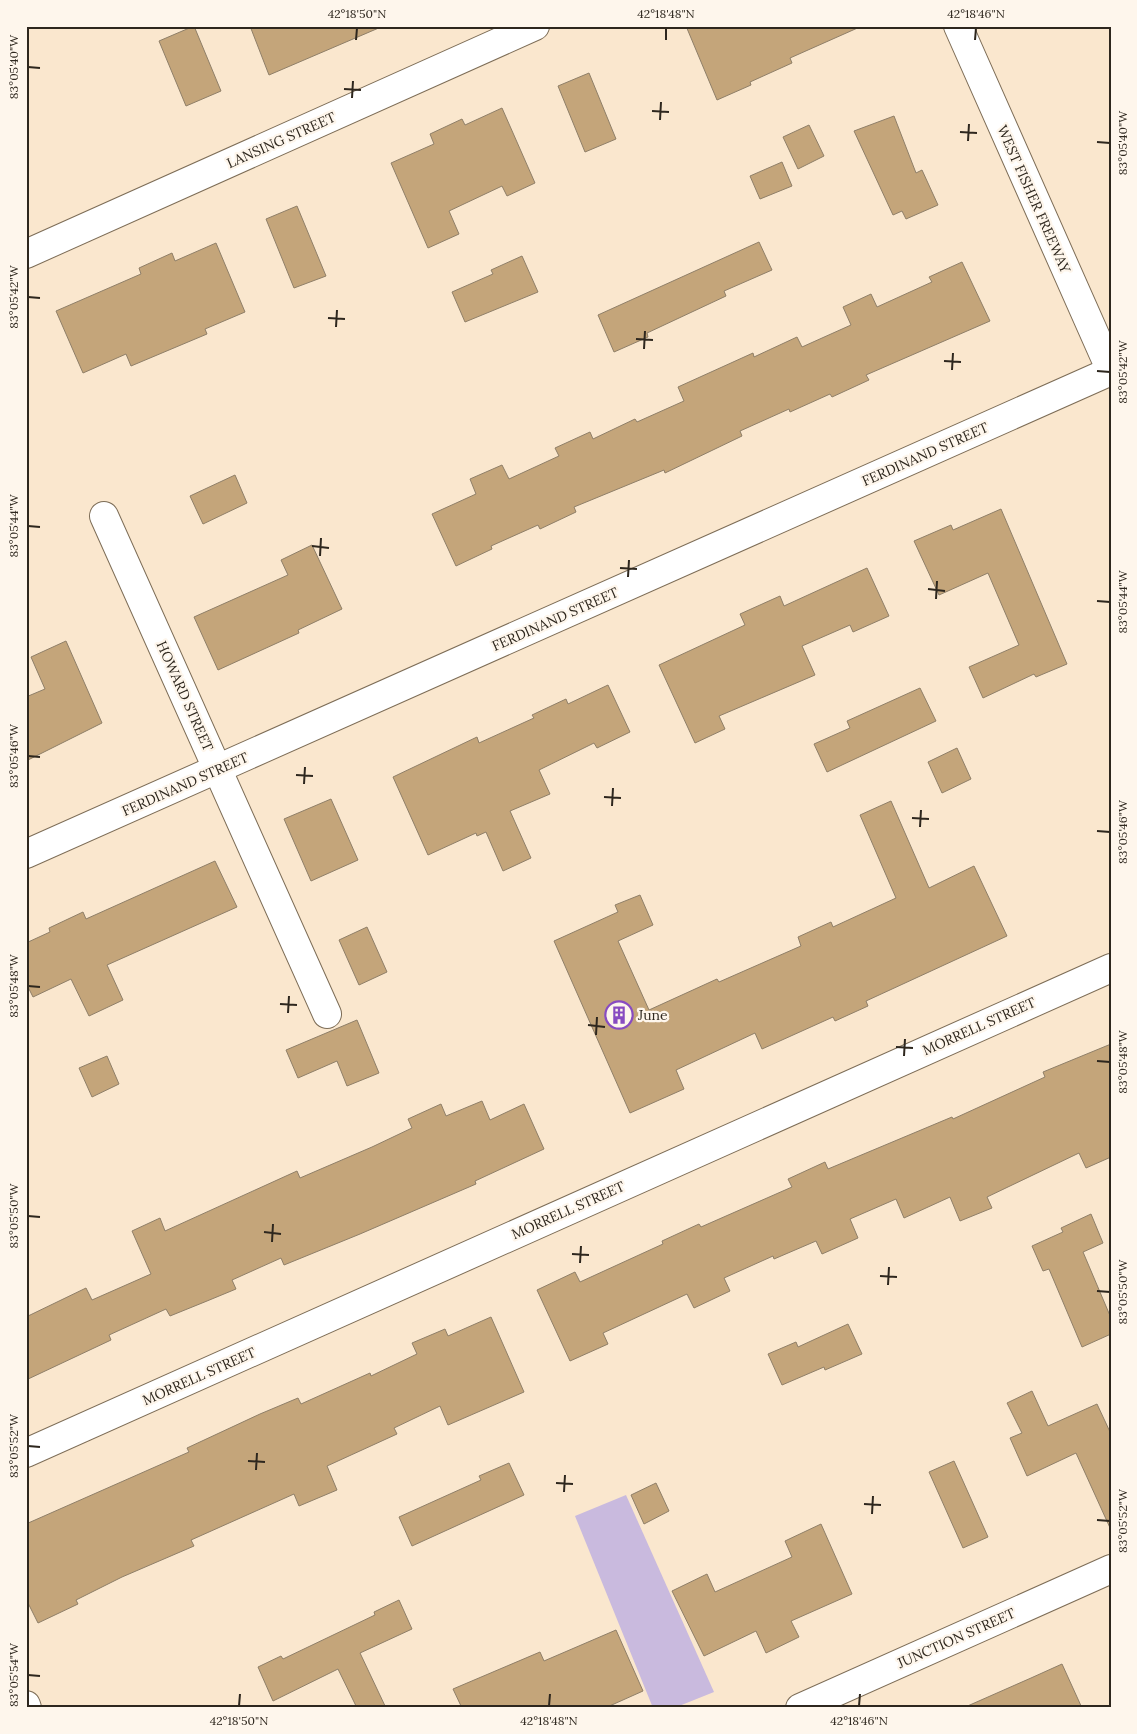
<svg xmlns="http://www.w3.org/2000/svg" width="1137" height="1734" font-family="Lora,serif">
	<rect width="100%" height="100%" fill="#fae7ce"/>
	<path fill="#c9bade" d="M626 1495 714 1692 674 1708H653L575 1516Z"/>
	<g fill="#c4a57a" stroke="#8f7f68">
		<path d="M194 26 221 91 186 106 159 41Z"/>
		<path d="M250 26H381V27L269 75Z"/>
		<path d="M686 26H862L790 58 792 63 750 82 751 85 717 100Z"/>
		<path d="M589 73 616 139 585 152 558 86Z"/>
		<path d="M502 108 535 183 507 196 502 186 449 211 459 234 428 248 391 163 434 144 430 134 462 119 465 125Z"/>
		<path d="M894 116 916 173 922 170 938 205 906 219 902 211 893 215 854 131Z"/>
		<path d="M809 125 824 156 798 169 783 137Z"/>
		<path d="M782 162 792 186 760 199 750 176Z"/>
		<path d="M297 206 326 276 294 288 266 219Z"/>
		<path d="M759 242 772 270 724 291 726 296 647 333 648 337 614 352 598 315Z"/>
		<path d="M216 243 245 312 205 329 207 334 131 366 126 354 83 373 56 311 141 274 139 268 172 253 175 261Z"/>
		<path d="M522 256 538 292 465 322 452 292 493 274 491 270Z"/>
		<path d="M962 262 990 321 866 375 869 380 832 397 830 394 790 412 789 409 740 431 742 436 665 473 664 470 574 507 576 512 540 529 538 525 491 546 492 549 456 566 432 514 476 494 470 479 502 465 509 479 559 456 555 448 590 432 593 439 635 419 637 422 684 401 678 387 753 353 754 357 797 337 802 347 851 325 843 307 871 294 877 307 932 282 929 277Z"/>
		<path d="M235 475 247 503 203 524 190 496Z"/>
		<path d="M1001 509 1067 664 1036 677 1034 674 983 698 969 667 1019 645 988 573 939 595 914 541 951 525 953 530Z"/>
		<path d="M312 545 342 609 298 630 299 633 218 670 194 617 288 575 281 560Z"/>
		<path d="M867 568 889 616 853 632 850 625 802 646 815 675 719 716 725 729 695 743 659 665 745 625 740 614 780 596 784 606Z"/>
		<path d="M66 641 102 723 26 761V697L45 689 31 657Z"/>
		<path d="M608 685 630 732 597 748 594 743 539 770 550 794 510 811 531 858 503 871 486 832 477 836 476 833 428 855 393 777 477 737 479 743 534 718 532 715 566 699 568 704Z"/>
		<path d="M920 688 936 721 827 772 814 744 850 728 847 721Z"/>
		<path d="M957 748 971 779 942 793 928 762Z"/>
		<path d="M331 799 358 860 311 881 284 819Z"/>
		<path d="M891 801 929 888 974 866 1007 936 866 1001 868 1006 835 1021 833 1017 762 1049 755 1033 676 1070 684 1089 630 1113 554 941 618 912 615 905 640 895 653 925 618 941 649 1010 717 979 719 982 801 946 798 937 831 922 833 927 896 898 860 815Z"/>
		<path d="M215 861 237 907 107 965 123 1000 89 1016 71 979 33 997 26 983V943L50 932 49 928 83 912 86 919Z"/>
		<path d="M367 927 387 972 359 985 339 940Z"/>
		<path d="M357 1020 379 1073 347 1086 337 1061 298 1078 286 1050Z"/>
		<path d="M1111 1044V1157L1086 1168 1079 1153 987 1197 992 1208 960 1221 950 1197 904 1218 896 1199 850 1219 858 1238 822 1254 816 1241 774 1259 773 1256 724 1278 730 1291 694 1308 687 1294 603 1333 608 1344 570 1361 537 1290 575 1272 580 1282 663 1244 662 1241 699 1224 701 1227 792 1187 788 1179 825 1162 828 1169 952 1117 953 1119 1045 1077 1043 1072Z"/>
		<path d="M107 1056 119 1084 92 1097 79 1068Z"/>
		<path d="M482 1101 490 1120 524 1104 544 1149 475 1181 476 1184 360 1234 284 1265 281 1258 232 1280 236 1289 207 1301 170 1316 166 1309 109 1335 111 1340 26 1380V1317L86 1288 92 1300 151 1274 132 1231 160 1218 165 1231 297 1171 300 1178 372 1147 412 1128 408 1119 441 1104 446 1116Z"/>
		<path d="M1091 1214 1103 1243 1083 1252 1111 1318V1334L1082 1347 1049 1269 1043 1271 1032 1246 1063 1232 1061 1228Z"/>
		<path d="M491 1317 524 1392 448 1425 440 1406 394 1428 397 1434 327 1466 337 1490 299 1506 294 1494 191 1540 194 1546 122 1577 76 1600 78 1604 38 1623 26 1599V1524L189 1452 187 1448 260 1414 298 1398 301 1404 370 1373 371 1376 417 1354 412 1343 445 1329 448 1336Z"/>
		<path d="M848 1324 862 1354 825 1370 824 1367 782 1385 768 1354 796 1342 798 1347Z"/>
		<path d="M1032 1391 1048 1426 1097 1404 1111 1434V1530L1076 1453 1027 1476 1010 1438 1022 1433 1007 1403Z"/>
		<path d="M954 1461 988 1537 963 1548 929 1472Z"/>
		<path d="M509 1463 524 1495 412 1546 399 1517 481 1480 479 1476Z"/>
		<path d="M656 1483 669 1511 644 1524 631 1495Z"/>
		<path d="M821 1524 852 1594 791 1621 799 1637 766 1653 756 1631 704 1656 672 1591 707 1574 715 1592 792 1557 785 1541Z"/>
		<path d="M399 1600 412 1629 360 1653 386 1708H357L338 1669 273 1701 258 1667 281 1656 283 1659 375 1615 374 1612Z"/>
		<path d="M616 1630 643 1691 605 1708H462L453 1689 540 1652 544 1661Z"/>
		<path d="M1062 1664 1082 1708H963L1031 1678Z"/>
	</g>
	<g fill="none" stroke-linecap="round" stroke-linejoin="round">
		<g stroke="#7d6d57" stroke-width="30">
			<g id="street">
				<path d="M26 254 535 26"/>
				<path d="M104 516 327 1014"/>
				<path d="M26 854 1111 371"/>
				<path d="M26 1453 1111 968"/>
				<path d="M26 1705 27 1708"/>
			</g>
		</g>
		<g stroke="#7d6d57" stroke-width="30">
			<g id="secondary">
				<path d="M958 26 1111 371"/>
				<path d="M800 1708 1111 1569"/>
			</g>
		</g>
		<use href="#street" stroke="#fff" stroke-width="28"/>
		<use href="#secondary" stroke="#fff" stroke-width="28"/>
	</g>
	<path fill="none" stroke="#2e271e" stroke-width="2" d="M356 40 357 28M666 40V28M975 40 976 28M28 67 40 68M344 89 361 90M352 98 353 81M652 111 669 112M660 120 661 102M960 132 977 133M968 141 969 124M1097 142 1110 143M28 297 40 298M328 318 345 319M336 327 337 310M636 339 653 340M644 349 645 331M944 361 961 362M952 370 953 353M1097 371 1110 372M28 526 40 527M312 546 329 548M320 556 321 538M620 568 637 569M628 577 629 560M928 589 945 591M936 599 937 581M1097 601 1110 602M28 756 40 757M296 775 313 776M304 784 305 767M604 797 621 798M612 806 613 788M912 818 929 819M920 827 921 810M1097 831 1110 832M28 986 40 987M280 1004 297 1005M288 1013 289 996M588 1025 605 1027M596 1035 597 1017M896 1047 913 1048M904 1056 905 1039M1097 1061 1110 1062M28 1216 40 1217M264 1232 281 1234M272 1242 273 1224M572 1254 589 1255M580 1263 581 1246M880 1276 897 1277M888 1285 889 1267M1097 1291 1110 1292M28 1446 40 1447M248 1461 265 1462M256 1470 257 1453M556 1483 573 1484M564 1492 565 1475M864 1504 881 1505M872 1514 873 1496M1097 1520 1110 1521M28 1675 40 1676M239 1706 240 1694M549 1706 550 1694M859 1706 860 1694"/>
	<defs>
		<g id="building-ring" transform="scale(1.4375)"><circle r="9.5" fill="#fef6ec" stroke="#884bc1" stroke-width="1.5"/><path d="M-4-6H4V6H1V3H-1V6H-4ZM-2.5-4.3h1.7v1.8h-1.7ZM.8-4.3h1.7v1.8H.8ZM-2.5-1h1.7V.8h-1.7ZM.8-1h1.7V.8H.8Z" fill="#884bc1"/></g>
	</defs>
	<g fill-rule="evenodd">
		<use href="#building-ring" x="619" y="1015"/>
	</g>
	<g text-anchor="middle" stroke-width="4.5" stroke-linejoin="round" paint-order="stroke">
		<g font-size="14" fill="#2e271e" stroke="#fef6ec">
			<text transform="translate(281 140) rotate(-24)" y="5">LANSING STREET</text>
			<text transform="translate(1034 199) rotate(66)" y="5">WEST FISHER FREEWAY</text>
			<text transform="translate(925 454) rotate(-24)" y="5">FERDINAND STREET</text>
			<text transform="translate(555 619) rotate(-24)" y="5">FERDINAND STREET</text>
			<text transform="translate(185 696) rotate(66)" y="5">HOWARD STREET</text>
			<text transform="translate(185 784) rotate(-24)" y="5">FERDINAND STREET</text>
			<text transform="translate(979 1026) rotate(-24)" y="5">MORRELL STREET</text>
			<text transform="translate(568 1210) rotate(-24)" y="5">MORRELL STREET</text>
			<text transform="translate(199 1376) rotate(-24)" y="5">MORRELL STREET</text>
			<text transform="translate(956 1638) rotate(-24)" y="5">JUNCTION STREET</text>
		</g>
		<g font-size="14" fill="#2e271e" stroke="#fef6ec" text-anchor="start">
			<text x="638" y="1020">June</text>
		</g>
	</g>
	<rect width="1137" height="1734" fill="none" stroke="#fef6ec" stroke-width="55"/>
	<rect x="28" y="28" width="1082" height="1678" fill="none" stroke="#2e271e" stroke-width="2"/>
	<g font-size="12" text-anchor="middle" fill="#2e271e">
		<text x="357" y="18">42°18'50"N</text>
		<text x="666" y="18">42°18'48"N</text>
		<text x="976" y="18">42°18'46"N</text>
		<text transform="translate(14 67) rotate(-90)" y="4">83°05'40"W</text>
		<text transform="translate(1123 143) rotate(-90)" y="4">83°05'40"W</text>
		<text transform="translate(14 297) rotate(-90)" y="4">83°05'42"W</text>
		<text transform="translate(1123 372) rotate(-90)" y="4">83°05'42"W</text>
		<text transform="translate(14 526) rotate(-90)" y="4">83°05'44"W</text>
		<text transform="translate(1123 602) rotate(-90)" y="4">83°05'44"W</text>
		<text transform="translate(14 756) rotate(-90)" y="4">83°05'46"W</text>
		<text transform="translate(1123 832) rotate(-90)" y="4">83°05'46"W</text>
		<text transform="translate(14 986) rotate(-90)" y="4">83°05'48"W</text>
		<text transform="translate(1123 1062) rotate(-90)" y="4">83°05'48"W</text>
		<text transform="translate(14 1216) rotate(-90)" y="4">83°05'50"W</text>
		<text transform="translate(1123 1292) rotate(-90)" y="4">83°05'50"W</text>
		<text transform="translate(14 1446) rotate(-90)" y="4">83°05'52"W</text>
		<text transform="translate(1123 1521) rotate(-90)" y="4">83°05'52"W</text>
		<text transform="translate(14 1675) rotate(-90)" y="4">83°05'54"W</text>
		<text x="239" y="1725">42°18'50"N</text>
		<text x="549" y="1725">42°18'48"N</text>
		<text x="859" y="1725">42°18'46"N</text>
	</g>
</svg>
